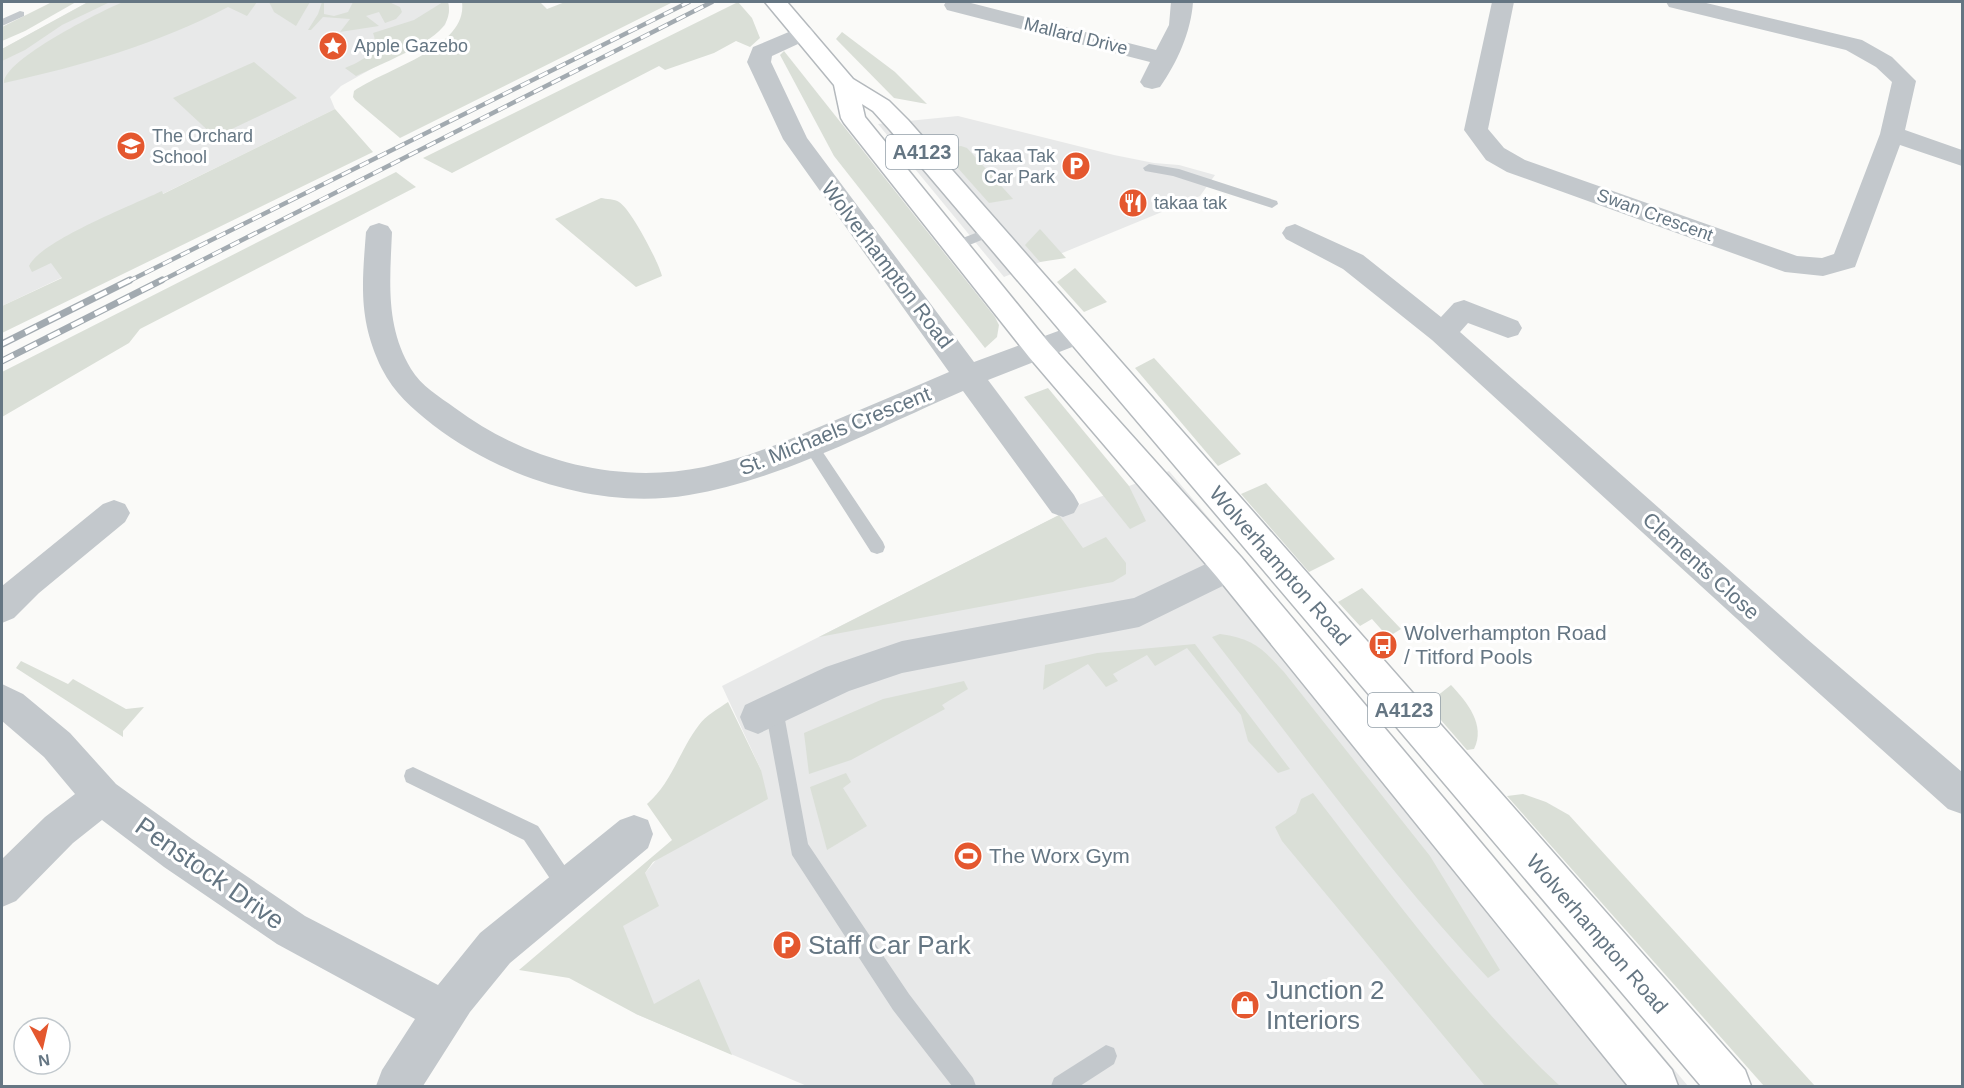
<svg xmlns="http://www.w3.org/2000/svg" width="1964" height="1088" font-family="Helvetica,sans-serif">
	<rect width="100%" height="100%" fill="#fafaf8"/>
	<g fill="#e8e9e9">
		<path d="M88 2H448L449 11 445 25 437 32 341 86 330 97 335 109 61 244 84 267 2 306V49Z"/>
		<path d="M958 116 1114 155 1154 163 1179 165 1215 175 1200 196 1191 200 1004 277 878 124Z"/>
		<path d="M1169 471 1310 637 1688 1086H807L636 1014 613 944 645 873 708 799 761 770 722 686 1081 504Z"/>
	</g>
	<g fill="#dadfd7">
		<path d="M52 2H76L25 31 2 41V27Z"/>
		<path d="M88 2H110L62 25 25 50 2 61V49Z"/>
		<path d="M123 2H257L247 16 228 7C158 44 81 66 4 83 3 60 101 11 123 2Z"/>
		<path d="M269 2H310L296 26 274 12Z"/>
		<path d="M322 2H324V14L334 16 348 12 353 2H389L400 7 402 12 396 19 385 23 379 12 366 16 379 26 340 32 350 19 323 17 311 30H308L318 14Z"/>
		<path d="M443 2H448C450 9 449 17 445 24 434 43 377 66 356 76L345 68C360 62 381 52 373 33L414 20Z"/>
		<path d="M462 2H540L547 9 565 2H673L400 138 355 100 353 97 354 91C384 69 468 48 462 2Z"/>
		<path d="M738 2 752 18 760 38 750 47 736 41 714 53 665 70 659 66 452 173 423 158Z"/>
		<path d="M842 32 895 72 927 104 894 98 836 39Z"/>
		<path d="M784 51 995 317 999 325 997 337 985 348 834 156 780 55Z"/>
		<path d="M254 62 297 98 215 137 173 98Z"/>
		<path d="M335 109 373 152 2 333V306L62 278 51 263 32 272 29 266C40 241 135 204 162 191L163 194Z"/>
		<path d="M961 146 967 148 1013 199 989 203 941 149Z"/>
		<path d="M396 172 416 187 140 329 129 343 2 417V372Z"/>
		<path d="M601 198C606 199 615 199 619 202 631 209 659 263 662 276L636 287 555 219Z"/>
		<path d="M1040 229 1066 258 1040 262 1025 245Z"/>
		<path d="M1075 268 1107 302 1084 312 1057 282Z"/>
		<path d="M1154 358 1241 454 1218 466 1135 368Z"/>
		<path d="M1048 388 1129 486 1146 521 1130 529 1024 397Z"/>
		<path d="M1266 483 1335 559 1309 572 1241 494Z"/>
		<path d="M1059 515 1083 548 1106 537 1126 563V574L1113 582 1091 586 819 637Z"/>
		<path d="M1362 588 1401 629 1388 637 1372 619 1360 626 1338 602Z"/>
		<path d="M1220 634C1254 639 1262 648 1284 672L1430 856 1500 970 1488 978C1388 872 1302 752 1212 637Z"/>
		<path d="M1195 644 1290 769 1278 773 1248 741 1241 715 1187 648 1155 666 1147 655 1113 674 1118 681 1106 687 1088 664 1043 690 1045 665 1097 653Z"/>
		<path d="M21 661 68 684 73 679 126 709 144 707 123 731V737L16 668Z"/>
		<path d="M964 681 968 689 942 705 945 709 851 760 809 774 804 733 883 699Z"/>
		<path d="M1451 685C1467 702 1486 725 1474 749L1467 750 1427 704Z"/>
		<path d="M728 702 761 770 768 799 653 862 645 873 659 906 623 926 654 1004 699 979 732 1055 636 1014 569 978 519 970 672 840 647 804C673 781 679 751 699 725 706 715 718 709 728 702Z"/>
		<path d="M846 773 851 782 843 788 867 826 827 850 810 787Z"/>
		<path d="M1313 793C1391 894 1467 999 1560 1086H1485L1282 841 1275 827 1296 813 1301 799Z"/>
		<path d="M1523 794 1546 802 1569 815 1815 1086H1764L1507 796Z"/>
	</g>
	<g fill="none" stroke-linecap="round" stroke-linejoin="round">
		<g stroke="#b4b9bd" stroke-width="3">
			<path id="trunk" d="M765 2H787L853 79 889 101 908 120 1745 1070 1751 1086H1701L890 130 873 111 862 104 865 117 1049 343 1241 557 1672 1070 1678 1086H1628L1217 577 1029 357 844 123 841 118 834 85Z"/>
		</g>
		<g fill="#c3c8cc" fill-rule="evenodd">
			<path d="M20 11 24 12V16L2 26V19Z"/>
			<path d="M1149 164 1179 169 1277 201 1278 204 1272 208 1173 176 1145 171 1143 168Z"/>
			<path d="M991 227 996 228 998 231 996 234 955 251 948 246 950 243Z"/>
			<path d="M809 437 814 439 883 542 885 547 883 552 877 554 871 552 804 447 801 443 804 439Z"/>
			<path d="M774 701 780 703 783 709 808 844 909 994 973 1078 976 1086H952L893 1010 792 855 765 709 768 703Z"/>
			<path d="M413 767 538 826 575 881 578 888 575 895 568 898 561 895 524 840 406 782 404 776 406 770Z"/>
			<path d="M1106 1045 1114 1048 1117 1056 1114 1064 1080 1086H1051L1054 1078Z"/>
		</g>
		<g fill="#c3c8cc" fill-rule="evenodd">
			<path d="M946 2H967L1156 50 1169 25 1171 2H1193C1191 32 1177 63 1160 87L1152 89 1144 87 1140 82 1150 62 947 10 944 5Z"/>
			<path d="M1492 2H1514L1488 129 1504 148 1525 160 1797 256 1822 258 1834 254 1880 134 1892 82 1876 67 1846 50 1669 7 1666 2H1702L1862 40 1892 57 1916 81 1905 130 1962 150V166L1900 145 1855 267 1823 276 1785 272 1507 172 1486 160 1464 130Z"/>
			<path d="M803 26 811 28 814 33 811 38 772 56 771 62 807 138 974 362 1080 323 1090 326 1094 333 1090 340 988 380 1074 495 1079 504 1074 513 1063 517 1052 513 963 391C877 428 781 480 689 495 601 510 502 478 433 425 412 408 394 393 382 369 358 320 362 284 366 232L370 226 379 223 388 226 392 232C390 280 385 326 411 369 421 386 440 397 455 408 526 461 617 485 704 467 746 458 784 442 824 425 866 407 908 390 949 372L783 139 747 62 753 47Z"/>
			<path d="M1295 224 1363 255 1441 317 1454 303 1464 300 1518 321 1522 328 1518 335 1508 338 1468 323 1460 332 1807 639 1962 772V814L1948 809 1783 661 1432 340 1343 269 1286 239 1282 233 1286 227Z"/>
			<path d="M114 500 125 504 130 513 125 522 39 593 14 618 2 623V586L103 504Z"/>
			<path d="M1229 553 1241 557 1246 567 1241 577 1139 627 902 673 849 691 758 734 745 729 740 717 745 705 826 667 902 641 1134 598Z"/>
			<path d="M2 684 23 694 70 733 116 784 192 839 305 916 438 985 480 933 620 820 634 815 648 820 653 834 648 848 510 963 470 1012 423 1086H376L382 1070 415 1019 277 944 164 867 102 820 73 843 16 901 2 907V859L45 817 75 794 44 757 2 721Z"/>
		</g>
		<use href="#trunk" fill="#fff" fill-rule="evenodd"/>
		<g stroke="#a2aab0" stroke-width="4.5">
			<g id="rail-far1">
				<path d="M127 282 689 2"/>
				<path d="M159 282 712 2"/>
			</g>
		</g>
		<g stroke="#a2aab0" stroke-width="7">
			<g id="rail">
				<path d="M2 344 130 280"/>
				<path d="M2 361 162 280"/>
			</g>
		</g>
		<use href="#rail-far1" stroke="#fff" stroke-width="3" stroke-dasharray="10" stroke-linecap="butt"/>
		<use href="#rail" stroke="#fff" stroke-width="4.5" stroke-dasharray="13" stroke-linecap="butt"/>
	</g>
	<defs>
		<g id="sight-disc" transform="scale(1.5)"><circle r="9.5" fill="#e4572e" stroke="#fff"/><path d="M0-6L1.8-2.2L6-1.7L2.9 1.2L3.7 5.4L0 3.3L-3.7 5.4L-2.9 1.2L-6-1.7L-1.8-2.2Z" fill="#fff"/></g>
		<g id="school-disc" transform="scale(1.5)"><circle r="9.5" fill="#e4572e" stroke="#fff"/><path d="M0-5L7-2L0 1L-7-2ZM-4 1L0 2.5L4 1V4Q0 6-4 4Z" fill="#fff"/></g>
		<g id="parking-disc" transform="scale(1.5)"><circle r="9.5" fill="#e4572e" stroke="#fff"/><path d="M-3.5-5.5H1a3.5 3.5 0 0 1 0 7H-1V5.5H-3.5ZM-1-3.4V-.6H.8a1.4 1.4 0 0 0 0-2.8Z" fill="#fff"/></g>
		<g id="restaurant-disc" transform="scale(1.5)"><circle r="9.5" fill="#e4572e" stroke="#fff"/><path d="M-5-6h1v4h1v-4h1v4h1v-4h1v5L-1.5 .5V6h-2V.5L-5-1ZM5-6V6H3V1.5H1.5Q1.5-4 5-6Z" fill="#fff"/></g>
		<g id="bus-disc" transform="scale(1.5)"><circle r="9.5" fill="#e4572e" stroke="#fff"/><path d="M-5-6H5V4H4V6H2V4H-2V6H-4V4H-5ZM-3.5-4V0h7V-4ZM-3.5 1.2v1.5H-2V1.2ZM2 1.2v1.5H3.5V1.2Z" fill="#fff"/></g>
		<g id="stadium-disc" transform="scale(1.5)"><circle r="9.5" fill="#e4572e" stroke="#fff"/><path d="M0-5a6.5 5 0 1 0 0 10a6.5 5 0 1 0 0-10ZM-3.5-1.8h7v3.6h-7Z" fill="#fff"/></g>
		<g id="shop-disc" transform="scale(1.5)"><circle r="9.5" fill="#e4572e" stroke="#fff"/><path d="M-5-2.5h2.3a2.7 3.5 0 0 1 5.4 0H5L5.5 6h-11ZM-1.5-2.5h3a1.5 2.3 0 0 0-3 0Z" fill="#fff"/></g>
	</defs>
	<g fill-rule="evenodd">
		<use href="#sight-disc" x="333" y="46"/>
		<use href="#school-disc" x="131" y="146"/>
		<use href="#parking-disc" x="1076" y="166"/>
		<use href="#restaurant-disc" x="1133" y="203"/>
		<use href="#bus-disc" x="1383" y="645"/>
		<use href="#stadium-disc" x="968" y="856"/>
		<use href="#parking-disc" x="787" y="945"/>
		<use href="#shop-disc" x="1245" y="1005"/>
	</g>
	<g text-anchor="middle" stroke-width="6" stroke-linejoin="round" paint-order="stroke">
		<g font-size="18" fill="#657683" stroke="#fff">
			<text transform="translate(1076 36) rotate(14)" y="6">Mallard Drive</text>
			<text transform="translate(1655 215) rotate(20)" y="6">Swan Crescent</text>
		</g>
		<g font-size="18" fill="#657683" stroke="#fff" text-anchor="start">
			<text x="354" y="52">Apple Gazebo</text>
			<text x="152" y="142">The Orchard<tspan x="152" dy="21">School</tspan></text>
			<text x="1055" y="162" text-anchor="end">Takaa Tak<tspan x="1055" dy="21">Car Park</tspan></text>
			<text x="1154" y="209">takaa tak</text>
		</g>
		<g fill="#fff" stroke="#939fa8" stroke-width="1.5">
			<rect x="886" y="135" width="72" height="34" rx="4.5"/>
			<rect x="1368" y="693" width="72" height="34" rx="4.5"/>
		</g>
		<g font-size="20" font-weight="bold" fill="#657683">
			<text x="922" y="159">A4123</text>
			<text x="1404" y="717">A4123</text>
		</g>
		<g font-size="21" fill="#657683" stroke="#fff">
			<text transform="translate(887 265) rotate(53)" y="7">Wolverhampton Road</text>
			<text transform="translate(835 431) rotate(-22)" y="7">St. Michaels Crescent</text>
			<text transform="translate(1280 566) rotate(49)" y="7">Wolverhampton Road</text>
			<text transform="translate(1701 566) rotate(42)" y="7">Clements Close</text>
			<text transform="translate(1597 934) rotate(49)" y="7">Wolverhampton Road</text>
		</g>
		<g font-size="21" fill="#657683" stroke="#fff" text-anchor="start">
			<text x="1404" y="640">Wolverhampton Road<tspan x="1404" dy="24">/ Titford Pools</tspan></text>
			<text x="989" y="863">The Worx Gym</text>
		</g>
		<g font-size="26" fill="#657683" stroke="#fff">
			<text transform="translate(210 873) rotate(35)" y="9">Penstock Drive</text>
		</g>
		<g font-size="26" fill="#657683" stroke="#fff" text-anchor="start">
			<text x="808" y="954">Staff Car Park</text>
			<text x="1266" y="999">Junction 2<tspan x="1266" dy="30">Interiors</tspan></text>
		</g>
	</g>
	<rect width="1964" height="1088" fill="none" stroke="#657683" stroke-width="6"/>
	<g transform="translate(42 1046) rotate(172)"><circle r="28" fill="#ffffff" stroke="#c1c8cd" stroke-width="1.5"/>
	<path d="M0-4.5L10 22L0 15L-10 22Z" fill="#e4572e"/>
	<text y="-9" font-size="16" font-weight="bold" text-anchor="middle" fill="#657683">N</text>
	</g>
</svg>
